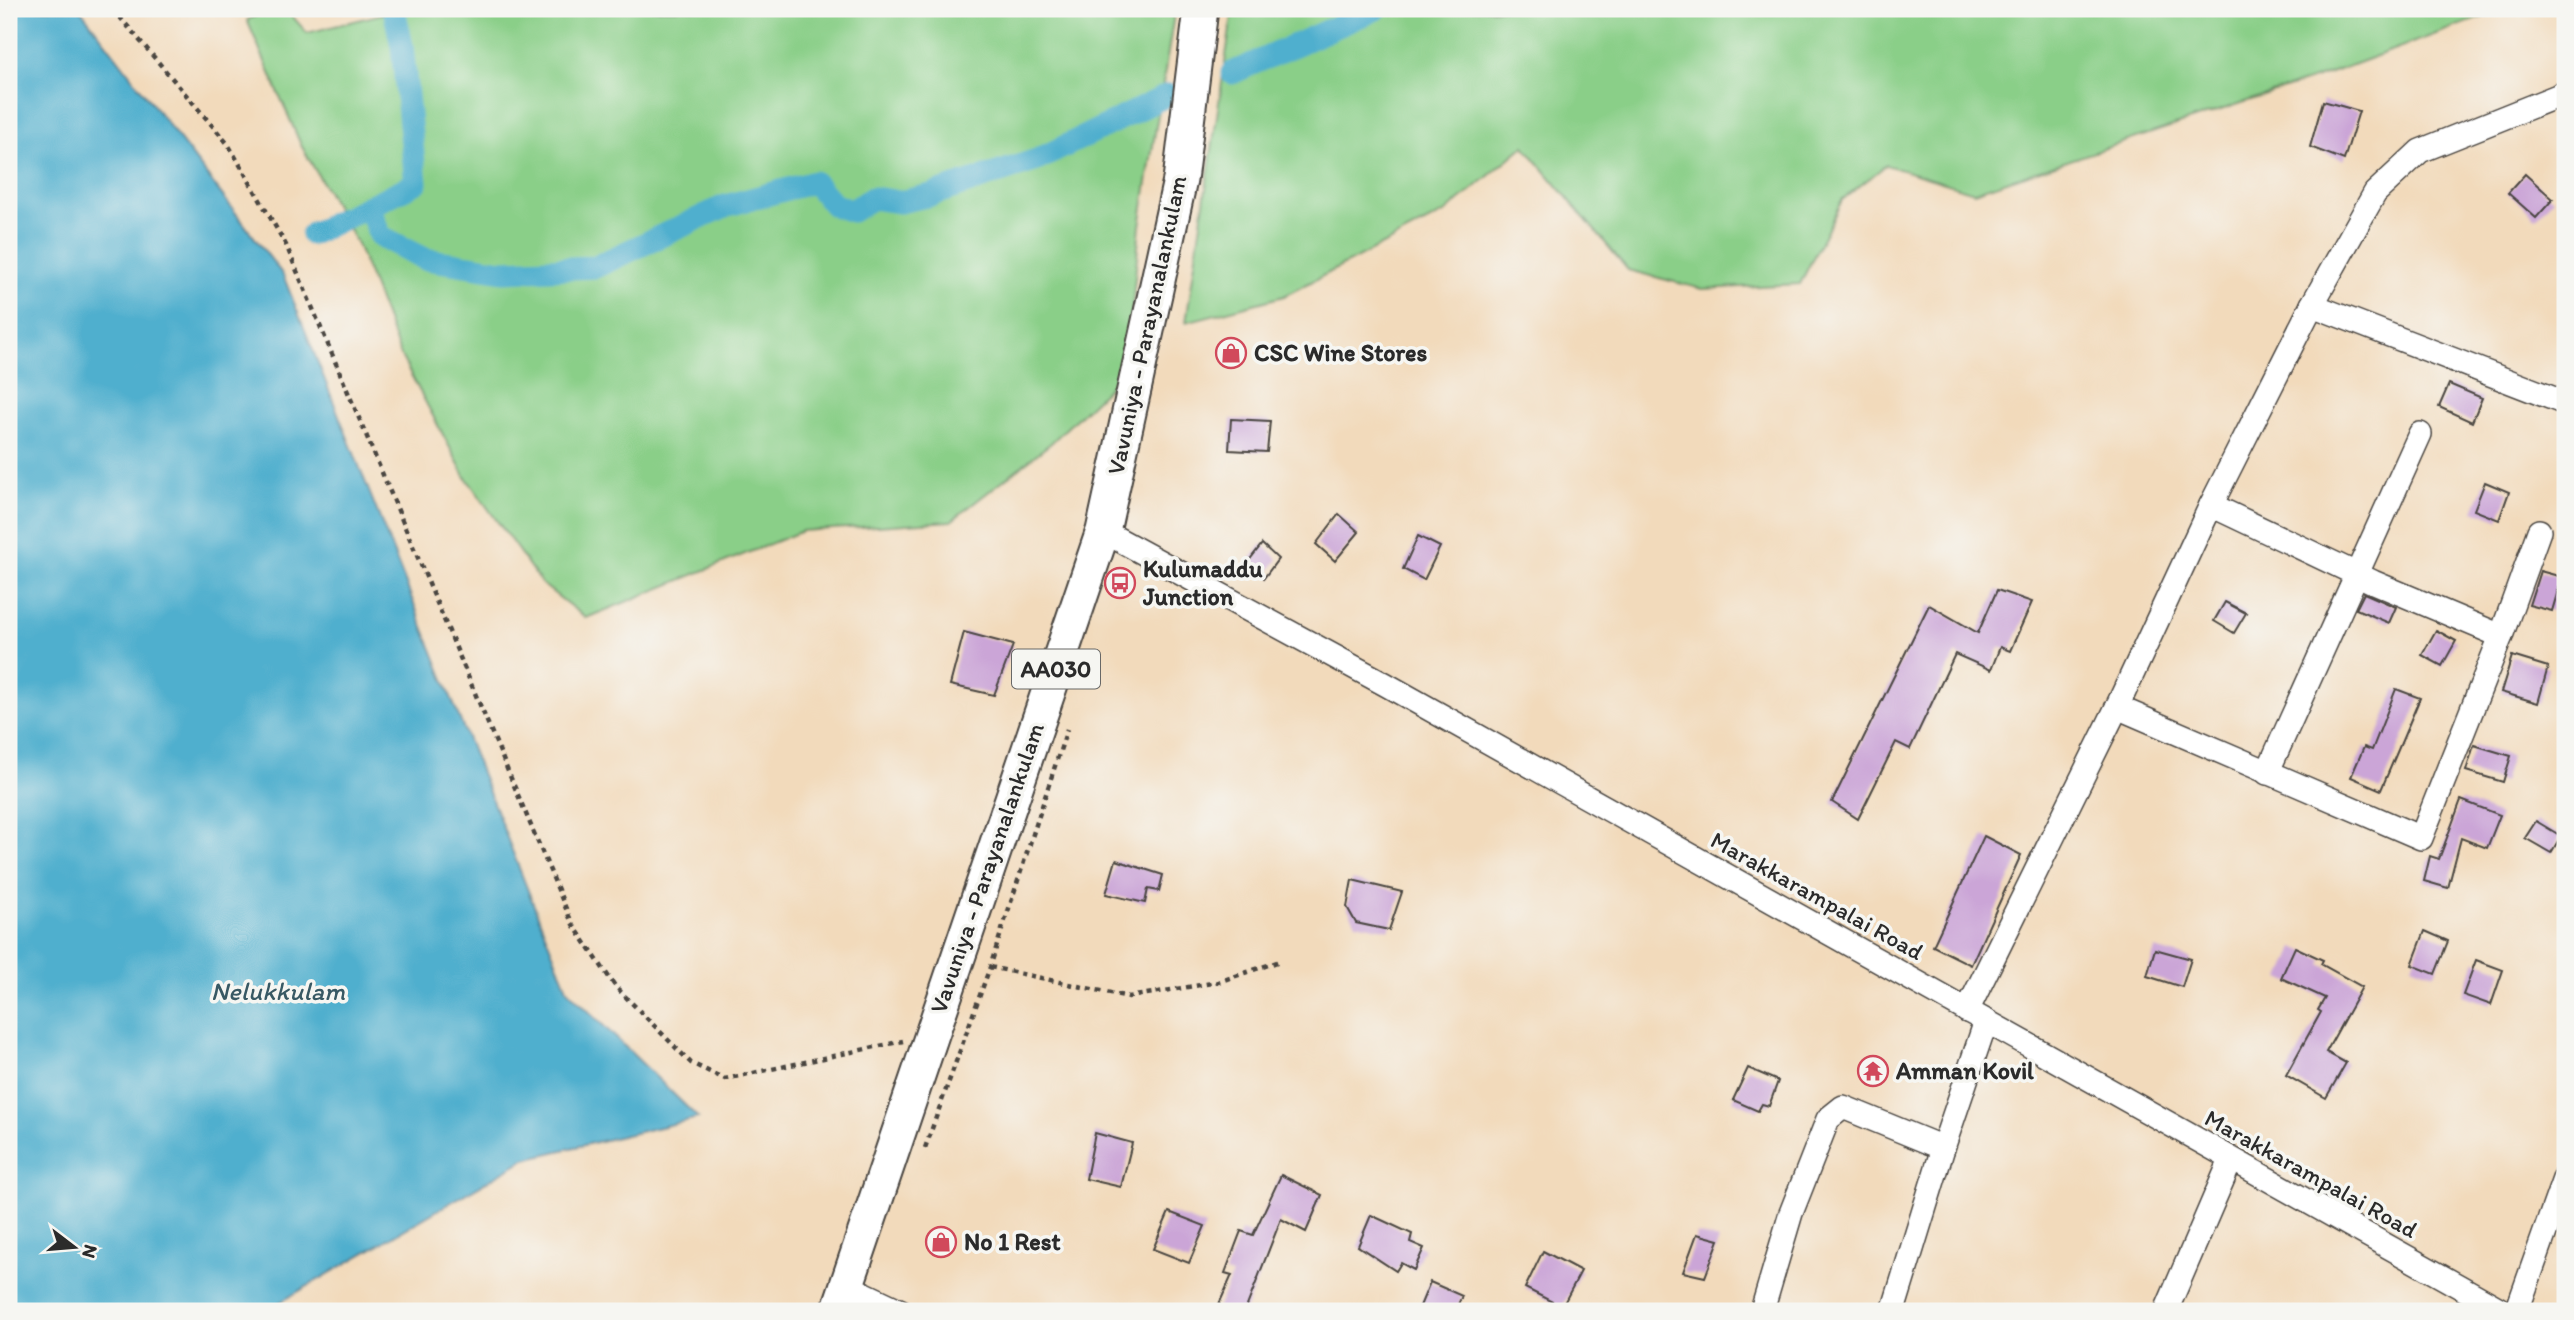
<svg xmlns="http://www.w3.org/2000/svg" width="2574" height="1320" font-family="Itim,sans-serif">
	<rect width="100%" height="100%" fill="#f6f6f2"/>
	<filter id="ink" filterUnits="userSpaceOnUse"><feTurbulence type="fractalNoise" baseFrequency=".0143" numOctaves="2"/><feDisplacementMap in="SourceGraphic" scale="14" xChannelSelector="R" yChannelSelector="G"/><feConvolveMatrix kernelMatrix="1 2 1 2 8 2 1 2 1" color-interpolation-filters="sRGB"/></filter>
	<filter id="wash" filterUnits="userSpaceOnUse"><feTurbulence type="fractalNoise" baseFrequency=".00686" numOctaves="4" result="noise"/><feDisplacementMap in="SourceGraphic" scale="28" xChannelSelector="R" yChannelSelector="G"/><feGaussianBlur stdDeviation="1.57" result="paint"/><feColorMatrix in="noise" values="0 0 0 0 0 0 0 0 0 0 0 0 0 0 0 0 0 1.4 0 .05"/><feComposite in="paint" operator="in"/></filter>
	<g filter="url(#wash)">
		<rect width="100%" height="100%" fill="#f2dabb"/>
		<g fill="#8acf88" stroke="#5a7d5a" stroke-width="2">
			<path d="M271 9H286L307 33 382 14V9H1175L1140 226 1126 371 1051 443 951 521 802 531 586 618 542 584 465 476 401 356 356 242 301 145 247 20Z"/>
			<path d="M1233 9H2504L2317 78 1974 192 1886 165 1842 200 1800 284 1702 289 1628 270 1524 146 1446 212 1284 296 1186 322Z"/>
		</g>
		<path fill="#50afce" stroke="#3e6d7c" stroke-width="2" d="M9 9H80L283 275 568 991 698 1118 525 1159 265 1311H9Z"/>
		<g fill="none" stroke-linecap="round" stroke-linejoin="round">
			<g stroke="#50afce" stroke-width="23">
				<path d="M1232 73 1376 9"/>
				<path d="M369 207 380 236 425 259 503 271 595 267 725 206 814 182 834 205 852 211 872 198 900 202 931 195 1037 160 1168 95"/>
				<path d="M312 234 416 183 402 46 394 9"/>
			</g>
		</g>
		<g id="blocks">
			<g fill="#cba5d7">
				<path d="M2323 101 2359 111 2344 160 2310 147Z"/>
				<path d="M2525 174 2553 199 2536 218 2508 193Z"/>
				<path d="M2449 384 2482 398 2472 422 2439 407Z"/>
				<path d="M1231 419 1270 421 1267 452 1229 450Z"/>
				<path d="M2485 482 2509 492 2499 520 2474 510Z"/>
				<path d="M1339 514 1359 532 1335 561 1316 544Z"/>
				<path d="M1418 536 1440 547 1424 580 1403 569Z"/>
				<path d="M1262 544 1278 559 1264 578 1248 562Z"/>
				<path d="M2540 571 2562 577 2552 611 2529 605Z"/>
				<path d="M1997 590 2032 602 2010 651 2000 647 1991 670 1955 654 1910 749 1896 742 1858 819 1832 802 1929 605 1978 633Z"/>
				<path d="M2364 593 2396 607 2389 623 2356 609Z"/>
				<path d="M2225 602 2246 613 2234 633 2214 621Z"/>
				<path d="M2436 630 2456 641 2442 666 2422 655Z"/>
				<path d="M964 632 1013 645 994 695 950 685Z"/>
				<path d="M2512 656 2548 667 2538 703 2501 692Z"/>
				<path d="M2396 689 2420 698 2381 790 2351 777 2364 747 2372 750Z"/>
				<path d="M2474 745 2511 756 2503 782 2466 771Z"/>
				<path d="M2461 800 2500 815 2487 848 2461 838 2448 888 2424 881 2430 856 2439 859Z"/>
				<path d="M2536 821 2561 836 2551 853 2525 838Z"/>
				<path d="M1984 836 2021 855 1971 965 1933 946Z"/>
				<path d="M1116 860 1163 875 1159 891 1148 889 1145 903 1106 894Z"/>
				<path d="M1352 880 1402 892 1389 930 1356 923 1347 907Z"/>
				<path d="M2425 931 2448 941 2435 974 2412 965Z"/>
				<path d="M2295 947 2323 960 2321 964 2362 987 2326 1052 2346 1063 2326 1098 2286 1075 2321 1012 2318 1010 2325 998 2281 978Z"/>
				<path d="M2155 949 2191 959 2182 987 2147 976Z"/>
				<path d="M2476 960 2503 970 2491 1005 2463 995Z"/>
				<path d="M1748 1068 1778 1081 1769 1106 1762 1104 1758 1111 1733 1100Z"/>
				<path d="M1095 1133 1132 1143 1121 1187 1086 1179Z"/>
				<path d="M1281 1175 1322 1195 1306 1232 1281 1219 1245 1311H1216L1232 1275 1225 1273 1241 1231 1253 1235Z"/>
				<path d="M1169 1212 1205 1226 1189 1263 1153 1249Z"/>
				<path d="M1371 1215 1412 1234 1410 1242 1424 1248 1414 1270 1401 1263 1396 1271 1358 1246Z"/>
				<path d="M1697 1234 1719 1240 1705 1277 1683 1272Z"/>
				<path d="M1543 1251 1581 1271 1562 1307 1525 1288Z"/>
				<path d="M1430 1282 1462 1296 1455 1311H1418Z"/>
			</g>
		</g>
	</g>
	<g filter="url(#ink)">
		<use href="#blocks" fill-opacity="0" stroke="#494541" stroke-width="2"/>
		<g fill="none" stroke-linecap="round" stroke-linejoin="round">
			<g stroke="#494541" stroke-width="26">
				<g id="minor">
					<path d="M2312 305 2565 403"/>
					<path d="M2211 505 2373 582 2501 636"/>
					<path d="M1103 531 1385 684 2503 1311"/>
					<path d="M2117 707 2421 838 2501 636 2539 531"/>
					<path d="M2267 773 2420 434"/>
					<path d="M1967 1011 2117 707 2211 505 2312 305 2375 193 2420 151 2565 93"/>
					<path d="M846 1285 901 1311"/>
					<path d="M1762 1311 1791 1213 1828 1119 1843 1107 1943 1148"/>
					<path d="M1893 1311 1943 1148 1986 1021"/>
					<path d="M2166 1311 2231 1160"/>
					<path d="M2517 1311 2565 1176"/>
				</g>
			</g>
			<g stroke="#494541" stroke-width="37">
				<path id="highway" d="M838 1311 1103 531 1180 180 1201 9"/>
			</g>
			<g stroke="#494541" stroke-width="4.5" stroke-dasharray="5 5" stroke-linecap="butt">
				<path d="M113 9 228 144 286 245 572 923 615 986 691 1063 725 1079 903 1041"/>
				<path d="M990 967 1129 997 1218 982 1280 961"/>
				<path d="M925 1148 990 967 1067 729"/>
			</g>
			<use href="#minor" stroke="#fff" stroke-width="23"/>
			<use href="#highway" stroke="#fff" stroke-width="33"/>
		</g>
	</g>
	<defs>
		<g id="shop-ring" transform="scale(1.575)"><circle r="9.5" fill="#f6f6f2" stroke="#d1495b" stroke-width="1.5"/><path d="M-5-2.5h2.3a2.7 3.5 0 0 1 5.4 0H5L5.5 6h-11ZM-1.5-2.5h3a1.5 2.3 0 0 0-3 0Z" fill="#d1495b"/></g>
		<g id="bus-ring" transform="scale(1.575)"><circle r="9.5" fill="#f6f6f2" stroke="#d1495b" stroke-width="1.5"/><path d="M-5-6H5V4H4V6H2V4H-2V6H-4V4H-5ZM-3.5-4V0h7V-4ZM-3.5 1.2v1.5H-2V1.2ZM2 1.2v1.5H3.5V1.2Z" fill="#d1495b"/></g>
		<g id="temple-ring" transform="scale(1.575)"><circle r="9.5" fill="#f6f6f2" stroke="#d1495b" stroke-width="1.5"/><path d="M0-6L5-2H3V0L6.5 2.5H4V6H1.5V3h-3V6H-4V2.5H-6.5L-3 0V-2H-5Z" fill="#d1495b"/></g>
	</defs>
	<g fill-rule="evenodd">
		<use href="#shop-ring" x="1231" y="353"/>
		<use href="#bus-ring" x="1120" y="583"/>
		<use href="#temple-ring" x="1873" y="1071"/>
		<use href="#shop-ring" x="941" y="1242"/>
	</g>
	<g text-anchor="middle" stroke-width="7" stroke-linejoin="round" paint-order="stroke">
		<rect fill="#f6f6f2" stroke="#686867" stroke-width="2" x="1012" y="649.5" width="88" height="39" rx="5"/>
		<g font-size="23" font-weight="bold" fill="#2b2b2b">
			<text x="1056" y="677">AA030</text>
		</g>
		<g font-size="24" fill="#2b2b2b" stroke="#f6f6f2">
			<text transform="translate(1147 325) rotate(-78)" y="8">Vavuniya - Parayanalankulam</text>
			<text transform="translate(987 868) rotate(-71)" y="8">Vavuniya - Parayanalankulam</text>
			<text transform="translate(1817 896) rotate(29)" y="8">Marakkarampalai Road</text>
			<text transform="translate(2311 1174) rotate(29)" y="8">Marakkarampalai Road</text>
		</g>
		<g font-size="24" font-weight="bold" fill="#2b2b2b" stroke="#f6f6f2" text-anchor="start">
			<text x="1254" y="361">CSC Wine Stores</text>
			<text x="1143" y="577">Kulumaddu<tspan x="1143" dy="28">Junction</tspan></text>
			<text x="1896" y="1079">Amman Kovil</text>
			<text x="964" y="1250">No 1 Rest</text>
		</g>
		<g font-size="26" font-style="italic" fill="#385964" stroke="#f6f6f2">
			<text x="278" y="1000">Nelukkulam</text>
		</g>
	</g>
	<rect width="2574" height="1320" fill="none" stroke="#f6f6f2" stroke-width="35"/>
	<g transform="translate(74 1247) rotate(106)" stroke="#f6f6f2" stroke-width="5" paint-order="stroke">
	<path d="M0-5L12 26L0 18L-12 26Z" fill="#2b2b2b"/>
	<text y="-10" font-size="19" font-weight="bold" text-anchor="middle" fill="#2b2b2b">N</text>
	</g>
</svg>
